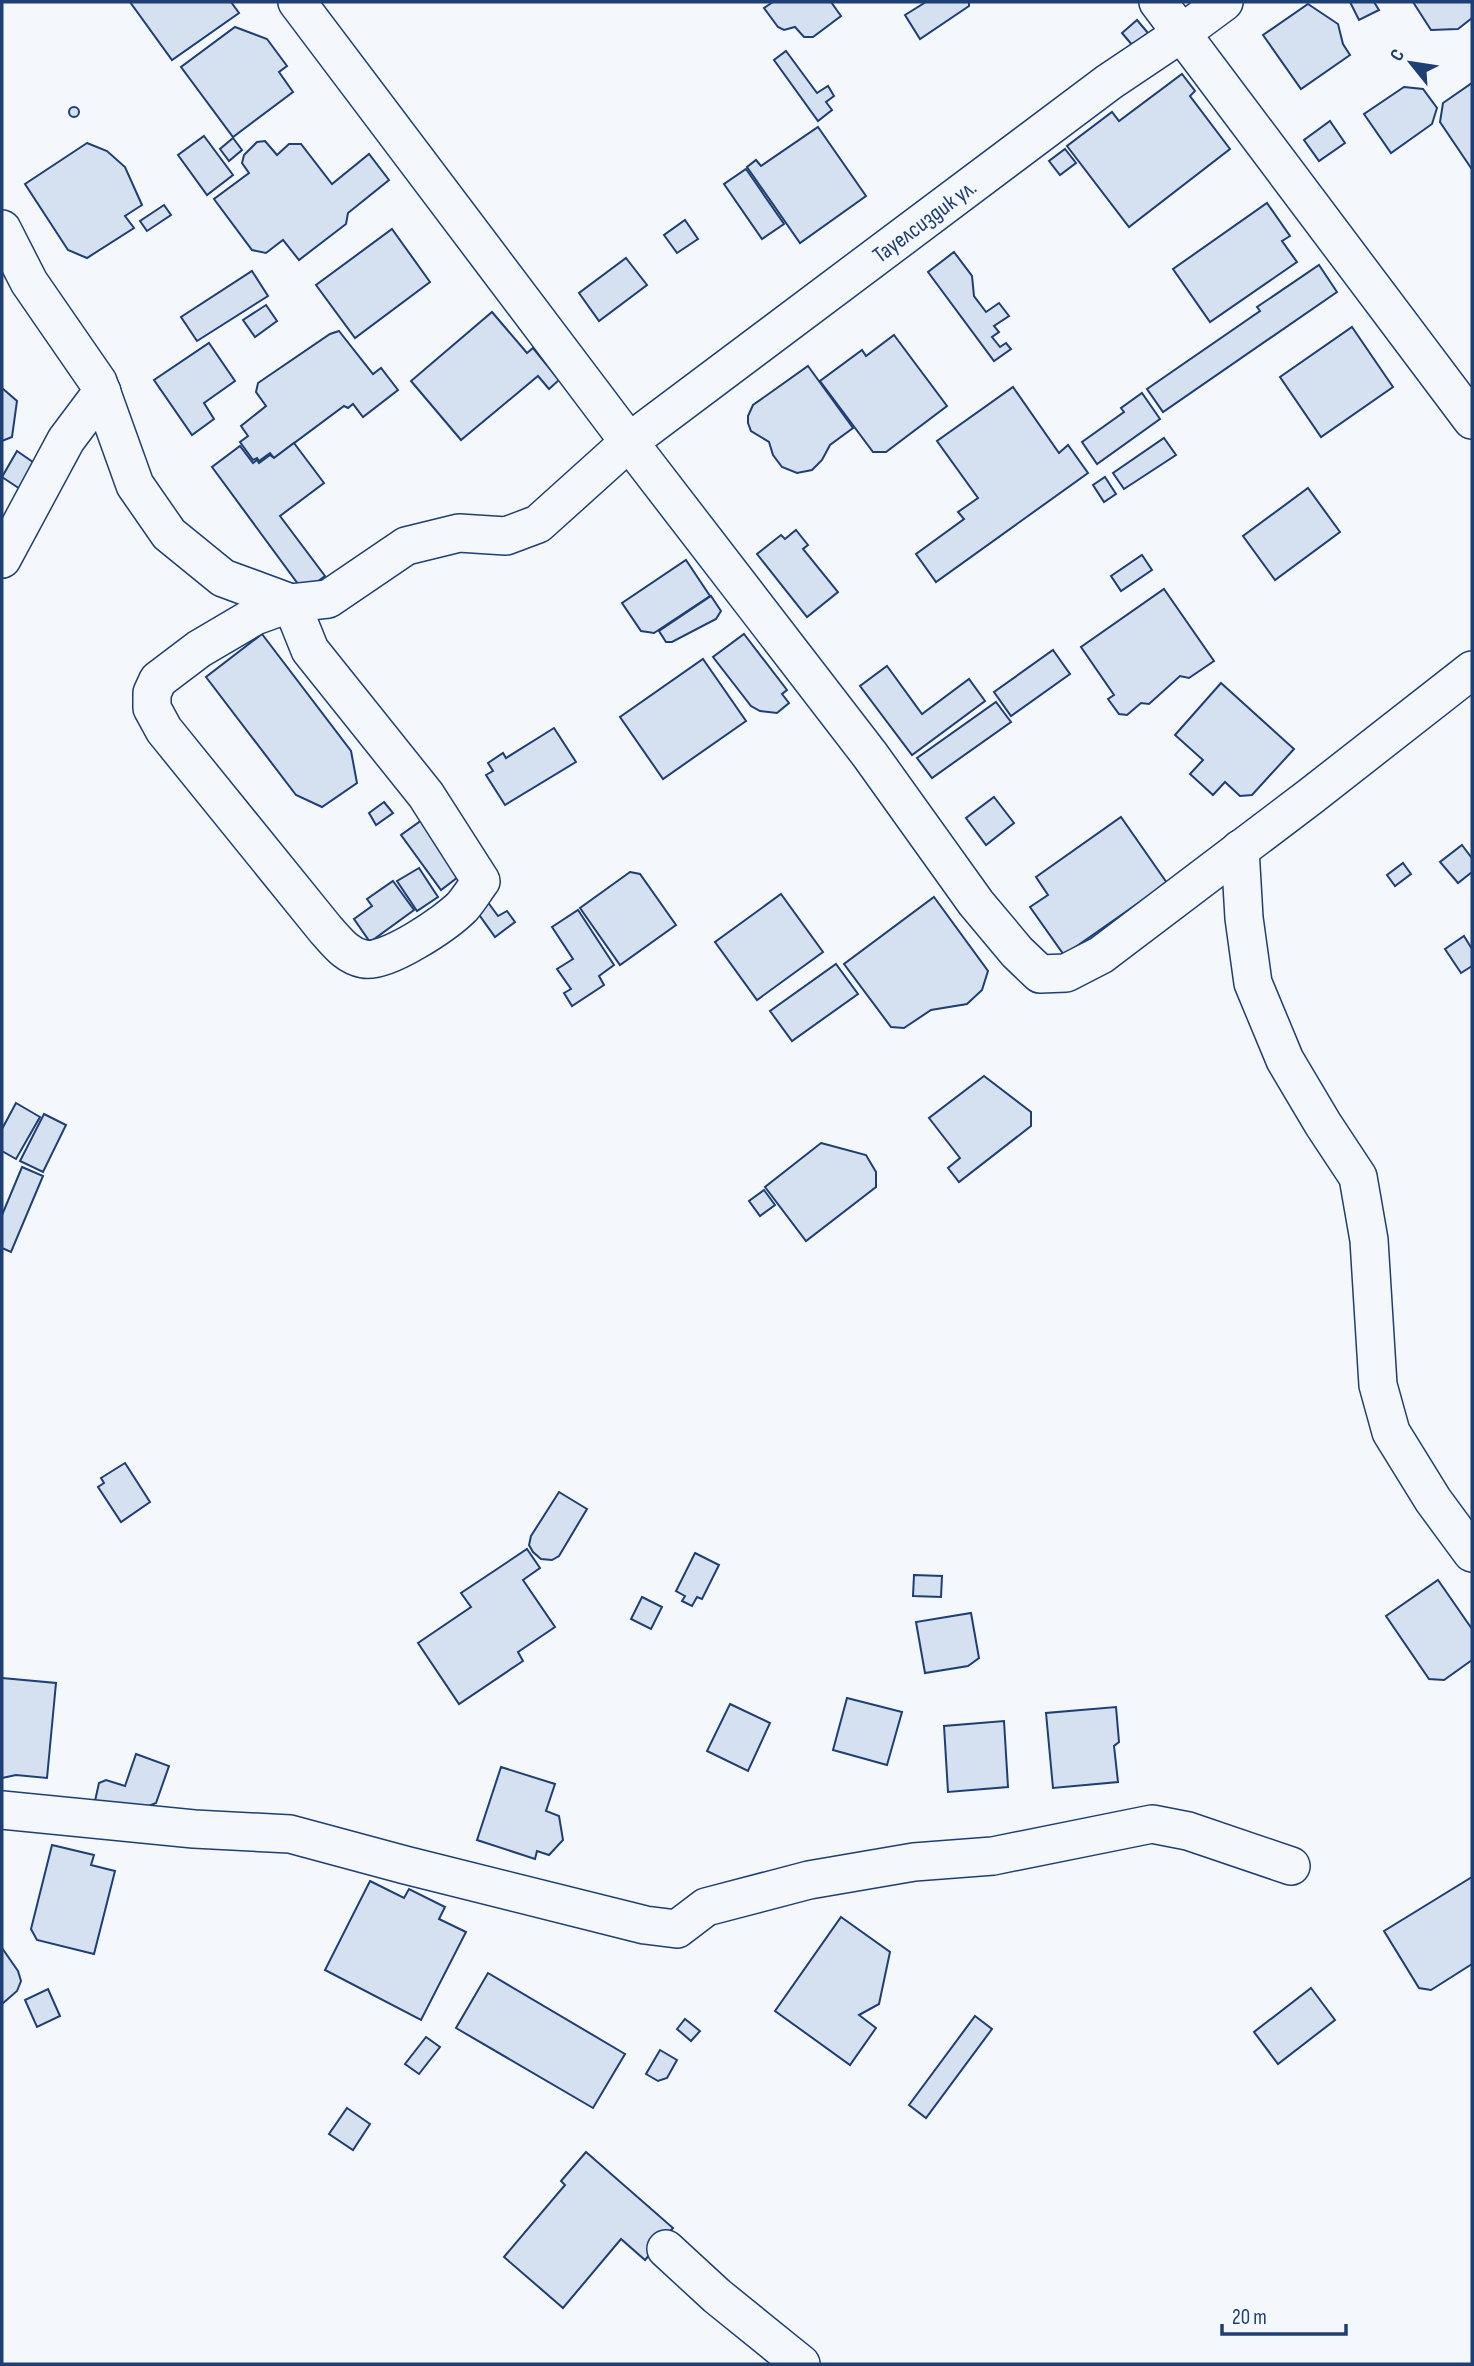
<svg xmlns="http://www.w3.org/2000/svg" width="1474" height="2366" font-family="'Sofia Sans Condensed',sans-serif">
	<rect width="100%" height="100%" fill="#f4f7fb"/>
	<g fill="#d5e0f0" stroke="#1d3f73" stroke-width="2">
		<path d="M130 2H231L239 13 172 60Z"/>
		<path d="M773 2H831L841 16 813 37H804L795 27 784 30 778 27 764 8Z"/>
		<path d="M926 2H969V6L920 39 905 15Z"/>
		<path d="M1350 2H1374L1379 10 1359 20Z"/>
		<path d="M1413 2H1472V18L1458 29 1431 30Z"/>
		<path d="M1308 4 1338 24 1343 44 1350 55 1301 89 1263 35Z"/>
		<path d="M1137 20 1148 33 1133 46 1122 33Z"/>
		<path d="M235 27 267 39 287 66 279 72 293 92 233 137 181 67Z"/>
		<path d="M786 51 817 93 828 86 834 96 826 102 832 110 818 121 774 60Z"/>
		<path d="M1182 74 1195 91 1190 96 1230 149 1129 227 1067 146 1112 112 1119 121Z"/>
		<path d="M1472 83V167L1471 168 1440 122 1443 103Z"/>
		<path d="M1404 87 1423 89 1437 108 1432 124 1391 153 1364 114Z"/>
		<circle cx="74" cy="112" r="5"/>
		<path d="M1330 121 1345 143 1319 161 1304 140Z"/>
		<path d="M818 127 866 196 800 243 747 167 756 160 761 166Z"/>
		<path d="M204 136 233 175 207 195 178 155Z"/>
		<path d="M233 138 242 150 229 161 220 149Z"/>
		<path d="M265 141 277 155 289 144H301L332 184 369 154 389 180 348 213 346 224 299 260 283 240 266 253 252 250 214 199 249 173 242 163 244 155 257 142Z"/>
		<path d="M87 143 107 151 125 167 142 205 125 216 134 228 87 258 68 250 25 184Z"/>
		<path d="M1065 149 1076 163 1060 175 1049 161Z"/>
		<path d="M746 169 784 224 762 239 724 184Z"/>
		<path d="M1267 203 1290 236 1282 241 1297 262 1210 322 1173 269Z"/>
		<path d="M164 205 171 215 147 231 140 221Z"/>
		<path d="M685 220 698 239 677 253 664 235Z"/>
		<path d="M392 229 430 282 355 338 316 285Z"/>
		<path d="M954 252 972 276 974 296 986 312 999 303 1009 316 994 326 999 332 992 337 1000 347 1006 343 1011 349 994 361 928 272Z"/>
		<path d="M626 258 647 285 599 321 579 293Z"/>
		<path d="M1319 265 1337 292 1163 412 1147 389 1260 311 1257 307Z"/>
		<path d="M252 271 268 296 197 341 181 317Z"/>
		<path d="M266 305 277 321 255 337 243 320Z"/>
		<path d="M492 312 527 353 533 348 559 380 549 389 538 376 461 440 411 381Z"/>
		<path d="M1352 327 1393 387 1321 437 1280 377Z"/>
		<path d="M339 331 373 374 381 368 398 390 363 417 353 404 348 408 344 406 274 458 270 453 259 461 257 458 253 460 240 442 248 436 241 426 266 406 256 392 258 383 330 334Z"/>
		<path d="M894 335 947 406 886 452H873L820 381 862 350 866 356Z"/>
		<path d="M209 343 235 381 204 403 214 419 192 435 154 380Z"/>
		<path d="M808 366 853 428 830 445 822 460 812 470 797 473 782 467 773 455 769 442 751 431 748 423V416L753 405Z"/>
		<path d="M1013 387 1059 453 1068 445 1088 473 936 582 916 554 964 519 958 512 978 498 937 441Z"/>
		<path d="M2 388 17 401 12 437 2 441Z"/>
		<path d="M1142 393 1160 419 1097 464 1082 442 1124 412 1121 408Z"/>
		<path d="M1164 438 1176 455 1124 489 1113 473Z"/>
		<path d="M294 443 324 483 280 516 325 576 304 592 212 467 240 446 253 463 257 460 259 463 270 455 274 458Z"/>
		<path d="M17 451 40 467 23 491 2 477Z"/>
		<path d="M1105 477 1116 494 1104 502 1093 485Z"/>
		<path d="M1308 488 1340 532 1275 580 1243 536Z"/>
		<path d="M796 530 808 545 803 549 838 592 807 617 757 554 781 535 785 539Z"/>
		<path d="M1142 555 1152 570 1121 591 1111 576Z"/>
		<path d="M686 560 710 596 654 633 641 631 622 603Z"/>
		<path d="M1164 589 1214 661 1189 678 1180 676 1149 704 1141 703 1127 715 1119 714 1108 699 1114 695 1081 647Z"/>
		<path d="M711 596 721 611 716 619 672 642H666L659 631Z"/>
		<path d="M262 634 351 751 357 783 322 807 296 795 206 677Z"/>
		<path d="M744 634 787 690 782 694 789 703 777 713 760 711 751 706 713 657Z"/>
		<path d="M1053 650 1070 674 1011 716 994 692Z"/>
		<path d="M703 659 746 721 663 779 620 717Z"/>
		<path d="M887 666 922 714 969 679 985 701 912 755 860 686Z"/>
		<path d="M1221 683 1294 749 1252 795 1240 796 1225 782 1213 795 1190 774 1203 760 1175 735Z"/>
		<path d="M996 702 1011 722 932 778 917 758Z"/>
		<path d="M554 728 576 762 505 805 486 775 493 771 488 763 503 753 506 758Z"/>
		<path d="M994 797 1014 823 986 845 966 818Z"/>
		<path d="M384 802 393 813 376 825 369 813Z"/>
		<path d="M1121 817 1167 883 1064 955 1030 907 1048 895 1036 877Z"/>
		<path d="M422 820 462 874 441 890 401 835Z"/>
		<path d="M1462 845 1471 857 1472 856V872L1458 883 1440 862Z"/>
		<path d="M1403 863 1411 874 1395 886 1387 875Z"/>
		<path d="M419 868 438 897 417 911 397 881Z"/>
		<path d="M630 872 640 874 676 925 620 965 580 908Z"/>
		<path d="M393 881 414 910 370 942 354 919 372 906 367 899Z"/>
		<path d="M781 894 823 952 757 1000 715 942Z"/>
		<path d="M934 897 988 971 982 990 967 1004 931 1010 904 1028 891 1027 844 964Z"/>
		<path d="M487 901 498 916 507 911 515 922 495 937 475 909Z"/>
		<path d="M578 910 614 965 599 976 604 985 572 1006 564 993 571 989 557 969 573 959 552 927Z"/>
		<path d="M1464 936 1472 949V966L1461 973 1445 949Z"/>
		<path d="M836 964 858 994 792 1041 770 1011Z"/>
		<path d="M984 1076 1031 1112V1126L959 1182 948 1168 960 1158 929 1118Z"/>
		<path d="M16 1103 40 1117 16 1159 2 1151V1129Z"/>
		<path d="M44 1114 66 1125 43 1172 20 1161Z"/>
		<path d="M821 1143 866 1155 876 1172V1187L806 1241 765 1187Z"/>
		<path d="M22 1167 43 1176 11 1252 2 1248V1215Z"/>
		<path d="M764 1190 775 1205 760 1216 749 1201Z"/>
		<path d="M125 1463 150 1502 121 1522 98 1487 104 1483 101 1478Z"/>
		<path d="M559 1492 587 1509 559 1556 552 1560 541 1559 533 1552 529 1545 531 1536Z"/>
		<path d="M527 1549 540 1568 523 1580 555 1627 518 1652 523 1661 459 1704 418 1643 471 1607 461 1593Z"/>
		<path d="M695 1553 719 1565 702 1599 697 1597 692 1606 682 1601 685 1596 676 1591Z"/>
		<path d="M914 1575 942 1576 941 1597 913 1596Z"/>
		<path d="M1438 1580 1472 1629V1660L1444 1680 1429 1679 1386 1616Z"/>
		<path d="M642 1597 662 1607 651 1629 631 1619Z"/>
		<path d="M971 1613 979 1658 968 1666 925 1673 916 1622Z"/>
		<path d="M2 1678 56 1683 47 1778 16 1775 2 1778Z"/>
		<path d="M847 1698 902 1712 887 1765 833 1750Z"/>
		<path d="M730 1704 770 1723 748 1771 707 1751Z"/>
		<path d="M1116 1707 1119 1742 1114 1746 1118 1782 1053 1788 1046 1713Z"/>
		<path d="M1004 1721 1008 1787 948 1792 944 1726Z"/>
		<path d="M136 1754 169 1766 156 1803 139 1810 95 1801 99 1783 106 1780 125 1786Z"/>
		<path d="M501 1767 555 1784 546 1811 559 1816 563 1840 549 1855 537 1851 535 1859 477 1840Z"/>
		<path d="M52 1845 94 1855 91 1865 115 1871 94 1954 37 1940 31 1929Z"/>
		<path d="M1472 1877V1964L1431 1990 1419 1988 1384 1931Z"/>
		<path d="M370 1881 404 1898 409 1889 445 1907 439 1919 466 1932 421 2020 325 1970Z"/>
		<path d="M841 1917 890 1952 879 2004 859 2015 876 2028 850 2065 775 2011Z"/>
		<path d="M2 1948 18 1971 21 1981 17 1991 2 2004Z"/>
		<path d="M488 1973 625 2054 593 2108 456 2028Z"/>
		<path d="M1311 1988 1335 2020 1278 2064 1254 2032Z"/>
		<path d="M48 1989 60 2016 37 2027 25 2000Z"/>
		<path d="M975 2016 992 2029 926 2118 909 2105Z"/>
		<path d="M685 2019 700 2031 691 2041 677 2029Z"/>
		<path d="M426 2037 440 2047 419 2074 405 2064Z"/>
		<path d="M660 2050 677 2060 667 2078 658 2081 646 2074Z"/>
		<path d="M347 2108 370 2124 353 2150 329 2134Z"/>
		<path d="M586 2152 673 2228 645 2260 621 2239 563 2308 504 2257 565 2185 561 2181Z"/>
	</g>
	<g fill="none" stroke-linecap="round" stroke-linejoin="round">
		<g stroke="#1d3f73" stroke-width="40">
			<g id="minor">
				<path d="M297 2 629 442 870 755 976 903 1017 952 1040 974 1066 973 1101 955 1311 796 1472 670"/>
				<path d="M1158 2 1472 420"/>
				<path id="s1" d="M2 229 29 282 98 382 135 485 169 534 223 578 291 603 328 599 406 546 459 533 506 536 538 524 629 442 1109 82 1182 33 1224 2"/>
				<path d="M2 559 66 440 102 392"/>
				<path d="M291 603 310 650 426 795 481 881C475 889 469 899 462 907 446 923 386 964 364 959 347 956 337 942 326 930L164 730 152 708V693L158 680 199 649 255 616Z"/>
				<path d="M1240 849 1244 918 1253 983 1285 1060 1323 1124 1358 1177 1369 1240 1378 1385 1391 1432 1433 1500 1472 1553"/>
				<path d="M2 1810 194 1829 290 1834 405 1865 645 1925 677 1929 706 1907 809 1880 914 1862 993 1856 1152 1824 1188 1831 1291 1866"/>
				<path d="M666 2249 717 2296 801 2364"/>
			</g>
		</g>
		<use href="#minor" stroke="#f4f7fb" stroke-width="37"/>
	</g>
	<g text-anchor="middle" stroke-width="5" stroke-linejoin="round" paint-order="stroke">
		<g font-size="23" fill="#1d3f73" stroke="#f4f7fb">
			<text dy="8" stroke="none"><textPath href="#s1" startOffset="1251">Тауелсиздик ул.</textPath></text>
		</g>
	</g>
	<rect width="1474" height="2366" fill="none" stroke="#1d3f73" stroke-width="7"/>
	<g transform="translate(1411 63) rotate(300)" stroke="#f4f7fb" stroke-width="5" paint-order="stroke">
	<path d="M0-5L12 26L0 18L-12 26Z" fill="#1d3f73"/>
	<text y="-10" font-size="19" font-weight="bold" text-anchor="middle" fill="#1d3f73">С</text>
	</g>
	<path d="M1222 2324v10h124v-10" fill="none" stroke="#1d3f73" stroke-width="3.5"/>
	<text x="1232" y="2324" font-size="21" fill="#1d3f73" stroke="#f4f7fb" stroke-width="5" paint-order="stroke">20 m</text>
</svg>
